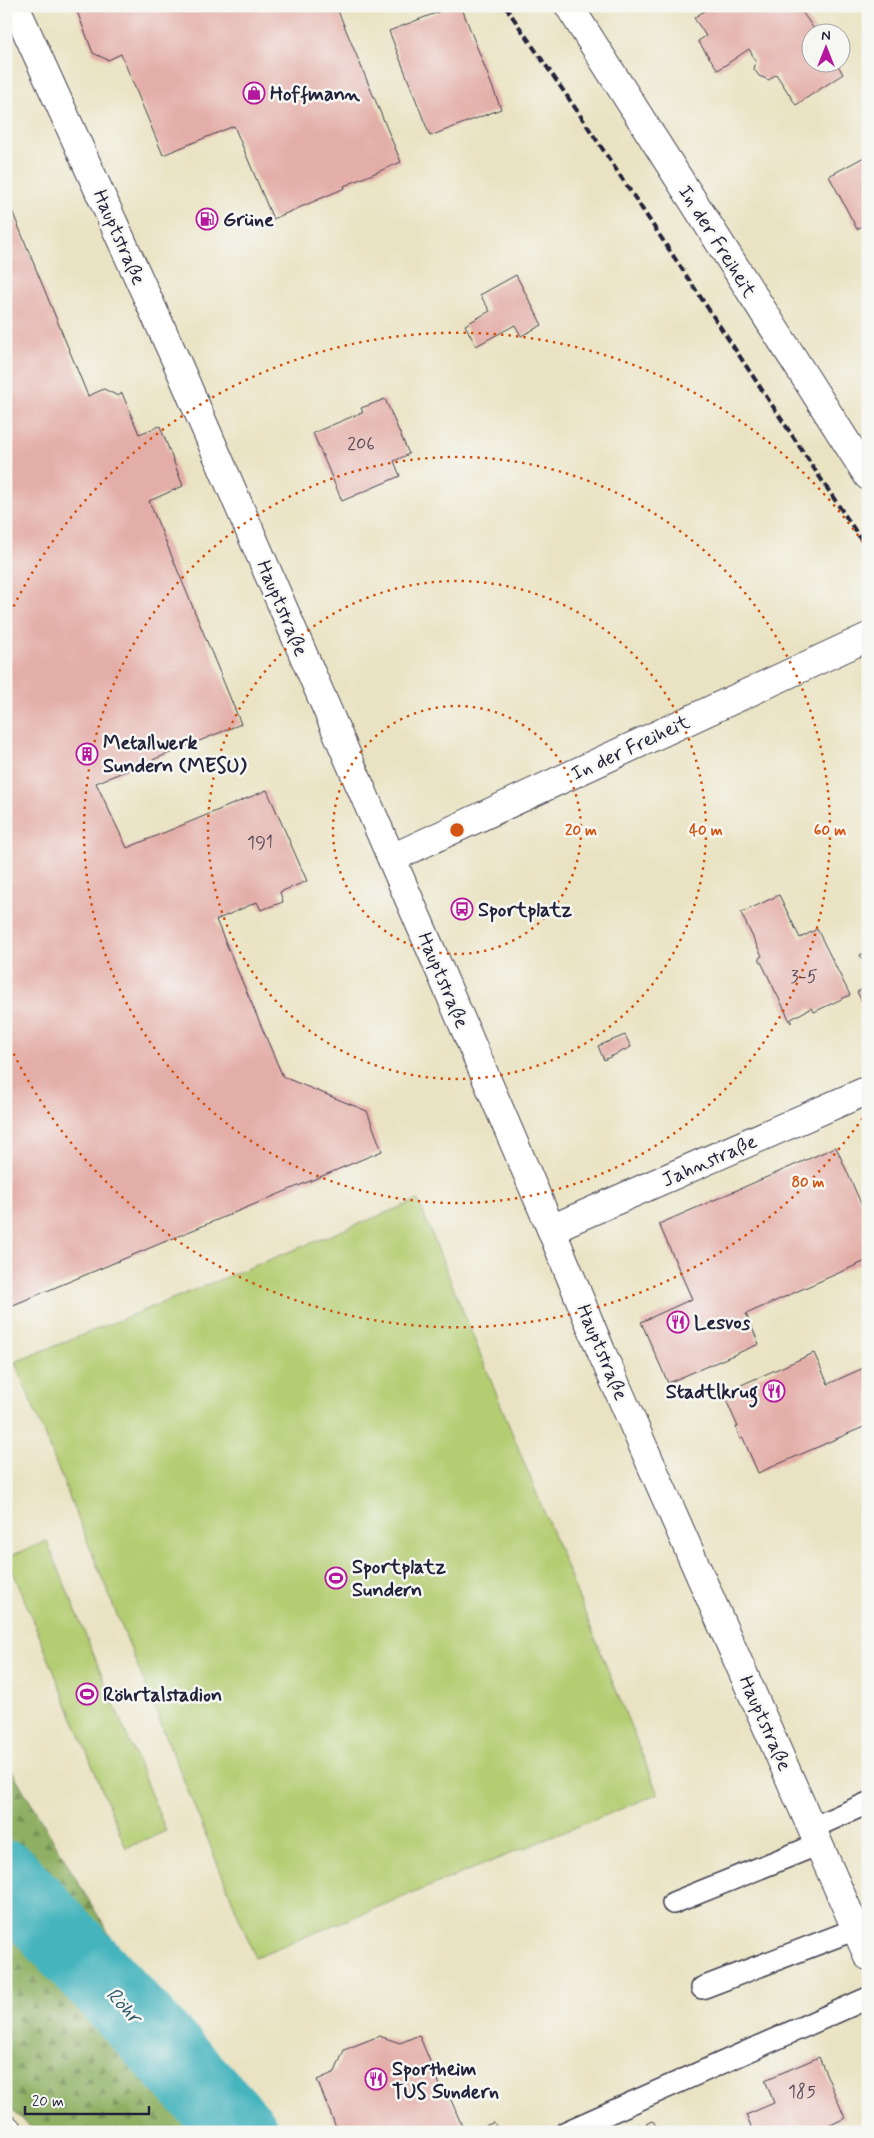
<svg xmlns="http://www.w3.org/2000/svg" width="874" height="2138" font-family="Mynerve,sans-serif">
	<defs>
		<pattern id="forest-firs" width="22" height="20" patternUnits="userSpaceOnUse" patternTransform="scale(1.25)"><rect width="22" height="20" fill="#8fb064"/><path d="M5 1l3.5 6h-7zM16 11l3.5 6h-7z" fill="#748f54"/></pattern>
	</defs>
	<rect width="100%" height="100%" fill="#f6f6f2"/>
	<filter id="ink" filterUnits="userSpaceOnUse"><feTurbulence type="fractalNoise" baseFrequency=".02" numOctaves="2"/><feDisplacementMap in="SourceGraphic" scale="10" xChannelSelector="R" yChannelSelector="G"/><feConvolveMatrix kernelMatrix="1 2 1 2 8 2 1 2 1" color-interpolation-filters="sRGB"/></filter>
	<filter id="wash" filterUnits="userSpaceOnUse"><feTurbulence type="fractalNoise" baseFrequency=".0096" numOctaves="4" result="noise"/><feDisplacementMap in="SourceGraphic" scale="20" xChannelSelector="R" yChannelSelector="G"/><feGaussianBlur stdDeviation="1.12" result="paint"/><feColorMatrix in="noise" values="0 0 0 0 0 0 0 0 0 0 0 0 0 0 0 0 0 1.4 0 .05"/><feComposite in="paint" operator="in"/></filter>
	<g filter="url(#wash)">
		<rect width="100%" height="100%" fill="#eae3c3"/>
		<g fill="#b4cd72" stroke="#6b7856">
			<path d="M418 1200 658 1794 255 1957 15 1362Z"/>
			<path d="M47 1541 166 1831 126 1848 7 1557Z"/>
		</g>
		<path fill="url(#forest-firs)" stroke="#586950" d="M6 1761 118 1949 279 2132H36L13 2111 6 2110Z"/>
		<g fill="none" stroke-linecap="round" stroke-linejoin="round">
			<path stroke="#45b4bd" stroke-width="75" d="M6 1878 241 2132"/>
		</g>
		<g id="blocks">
			<g fill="#e4aea8">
				<path d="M75 6H336L401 162 344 186 345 188 273 219 234 126 163 155 121 54 108 60 93 53Z"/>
				<path d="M454 6H461L501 109 430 136 389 31Z"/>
				<path d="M711 6H798L816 32H812V62H836L843 74 796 105 776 74 769 80 759 76 754 69 756 61 749 49 718 70 698 41 706 36 694 18Z"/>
				<path d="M868 155V223L857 229 829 176Z"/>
				<path d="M6 196 88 396 104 389 118 396 122 393 139 434 160 426 183 486 149 501 241 724 96 783 127 848 267 790 307 881 280 892 283 902 261 910 257 902 216 920 283 1077 367 1111 382 1151 6 1308Z"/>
				<path d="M516 275 542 325 521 336 515 325 476 346 465 325 490 311 480 295Z"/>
				<path d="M385 399 409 454 394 461 400 476 342 501 313 433 363 412 361 408Z"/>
				<path d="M779 895 800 938 817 929 850 995 814 1012 811 1008 791 1019V1023L759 958 762 956 741 913Z"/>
				<path d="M868 951V971L860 955Z"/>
				<path d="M868 986V1013L857 992Z"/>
				<path d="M625 1035 631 1047 604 1060 598 1046Z"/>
				<path d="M836 1147 868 1219V1260L746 1314 759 1344 668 1383 641 1322 692 1299 659 1224Z"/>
				<path d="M814 1353 828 1384 868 1366V1425L758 1473 743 1438 740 1439 736 1427H738L723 1393Z"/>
				<path d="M419 2035 442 2090 446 2088 462 2126 449 2132H338L317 2080 335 2072 344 2050 379 2036 400 2043Z"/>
				<path d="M819 2057 845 2118 816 2132H753L746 2115 774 2103 765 2080Z"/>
				<path d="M653 2121 660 2132H629Z"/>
				<path d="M494 2122 499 2132H472Z"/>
			</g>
		</g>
	</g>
	<g filter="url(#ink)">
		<use href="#blocks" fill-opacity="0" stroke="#403f4f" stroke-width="1"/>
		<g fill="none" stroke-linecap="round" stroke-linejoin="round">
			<g stroke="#403f4f" stroke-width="24">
				<g id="service">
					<path d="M812 1828 868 1803"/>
					<path d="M673 1903 819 1844"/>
					<path d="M702 1988 856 1929"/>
					<path d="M566 2132 868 1998"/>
				</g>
			</g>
			<g stroke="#403f4f" stroke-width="30">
				<g id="minor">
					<path d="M569 6 868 476"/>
					<path d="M392 858 868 637"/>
					<path d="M551 1229 868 1090"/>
					<path d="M6 2129 9 2132"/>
				</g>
			</g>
			<g stroke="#403f4f" stroke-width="30">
				<path id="secondary" d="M15 6 178 365 422 929 551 1229 601 1351 868 1956"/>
			</g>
			<use href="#service" stroke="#fff" stroke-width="21"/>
			<use href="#minor" stroke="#fff" stroke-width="28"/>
			<use href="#secondary" stroke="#fff" stroke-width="28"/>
			<path stroke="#22223b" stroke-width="4" stroke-dasharray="8 4" stroke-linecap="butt" d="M505 6 578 112 868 550"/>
		</g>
	</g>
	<g fill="none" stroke="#d45411" stroke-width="2.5" stroke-dasharray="2.5 5">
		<circle cx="457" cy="830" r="124"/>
		<circle cx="457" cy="830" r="249"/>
		<circle cx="457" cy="830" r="373"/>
		<path d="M867 1112A497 497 0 0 1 7 1040M7 620A497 497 0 0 1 867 548"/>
	</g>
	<defs>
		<g id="shop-ring" transform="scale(1.125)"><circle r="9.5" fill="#f6f6f2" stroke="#b5179e" stroke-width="1.5"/><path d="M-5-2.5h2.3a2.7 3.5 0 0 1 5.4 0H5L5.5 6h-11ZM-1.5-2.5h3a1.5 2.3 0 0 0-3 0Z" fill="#b5179e"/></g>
		<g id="fuel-ring" transform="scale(1.125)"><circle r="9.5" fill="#f6f6f2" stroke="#b5179e" stroke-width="1.5"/><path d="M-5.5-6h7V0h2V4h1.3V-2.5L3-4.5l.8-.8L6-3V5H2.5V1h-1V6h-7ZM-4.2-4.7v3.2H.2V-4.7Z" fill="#b5179e"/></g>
		<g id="building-ring" transform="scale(1.125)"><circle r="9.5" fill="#f6f6f2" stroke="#b5179e" stroke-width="1.5"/><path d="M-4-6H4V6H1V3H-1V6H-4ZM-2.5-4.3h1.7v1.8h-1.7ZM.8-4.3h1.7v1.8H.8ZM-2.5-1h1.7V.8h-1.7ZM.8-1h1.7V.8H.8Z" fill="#b5179e"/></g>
		<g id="bus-ring" transform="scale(1.125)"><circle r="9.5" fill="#f6f6f2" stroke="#b5179e" stroke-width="1.5"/><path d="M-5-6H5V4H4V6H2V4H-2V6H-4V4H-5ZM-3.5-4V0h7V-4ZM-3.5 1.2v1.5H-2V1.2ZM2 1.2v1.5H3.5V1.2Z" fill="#b5179e"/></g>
		<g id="restaurant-ring" transform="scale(1.125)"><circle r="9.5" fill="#f6f6f2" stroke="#b5179e" stroke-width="1.5"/><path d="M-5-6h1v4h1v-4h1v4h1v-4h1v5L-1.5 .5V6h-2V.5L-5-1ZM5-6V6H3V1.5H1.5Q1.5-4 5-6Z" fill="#b5179e"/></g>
		<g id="stadium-ring" transform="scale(1.125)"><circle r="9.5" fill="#f6f6f2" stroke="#b5179e" stroke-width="1.5"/><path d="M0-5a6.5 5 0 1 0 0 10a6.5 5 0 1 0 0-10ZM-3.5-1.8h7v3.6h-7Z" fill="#b5179e"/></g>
	</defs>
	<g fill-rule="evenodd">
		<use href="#shop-ring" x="254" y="93"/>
		<use href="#fuel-ring" x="207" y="219"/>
		<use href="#building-ring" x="87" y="754"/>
		<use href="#bus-ring" x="462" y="909"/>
		<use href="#restaurant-ring" x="678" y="1322"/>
		<use href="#restaurant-ring" x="774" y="1391"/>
		<use href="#stadium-ring" x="336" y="1578"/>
		<use href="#stadium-ring" x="87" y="1694"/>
		<use href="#restaurant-ring" x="376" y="2079"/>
	</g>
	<g text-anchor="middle" stroke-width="5" stroke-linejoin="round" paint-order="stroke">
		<g font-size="18" fill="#524556">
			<text x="361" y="449">206</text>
			<text x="260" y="848">191</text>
			<text x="804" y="982">3-5</text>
			<text x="802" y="2097">185</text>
		</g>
		<g font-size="20" font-weight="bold" fill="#22223b" stroke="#f6f6f2" text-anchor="start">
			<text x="270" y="100">Hoffmann</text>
			<text x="223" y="226">Grüne</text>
			<text x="103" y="749">Metallwerk<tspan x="103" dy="23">Sundern (MESU)</tspan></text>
			<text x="478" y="916">Sportplatz</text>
			<text x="694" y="1329">Lesvos</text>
			<text x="758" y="1398" text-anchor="end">Stadtlkrug</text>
			<text x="352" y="1573">Sportplatz<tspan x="352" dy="23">Sundern</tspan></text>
			<text x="103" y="1701">Röhrtalstadion</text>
			<text x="392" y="2075">Sportheim<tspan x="392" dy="23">TUS Sundern</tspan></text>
		</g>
		<g font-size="20" fill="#22223b" stroke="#f6f6f2">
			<text transform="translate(120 237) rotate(66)" y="7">Hauptstraße</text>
			<text transform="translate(718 241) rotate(58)" y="7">In der Freiheit</text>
			<text transform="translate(283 608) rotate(67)" y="7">Hauptstraße</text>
			<text transform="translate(630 747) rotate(-25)" y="7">In der Freiheit</text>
			<text transform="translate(444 980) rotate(67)" y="7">Hauptstraße</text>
			<text transform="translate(709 1160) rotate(-24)" y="7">Jahnstraße</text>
			<text transform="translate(603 1352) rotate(67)" y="7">Hauptstraße</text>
			<text transform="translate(766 1723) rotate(66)" y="7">Hauptstraße</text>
		</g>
		<g font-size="21" font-style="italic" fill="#305c6f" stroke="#f6f6f2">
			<text transform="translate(124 2005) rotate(47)" y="7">Röhr</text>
		</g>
	</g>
	<circle cx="457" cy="830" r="8" fill="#d45411" stroke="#f6f6f2" stroke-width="2.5"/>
	<g font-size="15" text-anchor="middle" font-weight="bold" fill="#d45411" stroke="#f6f6f2" stroke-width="5" stroke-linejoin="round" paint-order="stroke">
		<text x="581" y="835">20 m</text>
		<text x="706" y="835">40 m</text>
		<text x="830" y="835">60 m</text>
		<text x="808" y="1187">80 m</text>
	</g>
	<rect width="874" height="2138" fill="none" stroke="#f6f6f2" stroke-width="25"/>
	<g transform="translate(826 48)"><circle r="24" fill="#f6f6f2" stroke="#a1a1a9"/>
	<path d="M0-4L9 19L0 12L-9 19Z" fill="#b5179e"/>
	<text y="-8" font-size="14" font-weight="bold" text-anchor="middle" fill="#22223b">N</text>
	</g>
	<path d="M25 2106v8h124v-8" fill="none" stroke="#22223b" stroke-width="2.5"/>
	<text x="32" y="2106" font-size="15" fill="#22223b" stroke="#f6f6f2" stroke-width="4" paint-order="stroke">20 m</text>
</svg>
